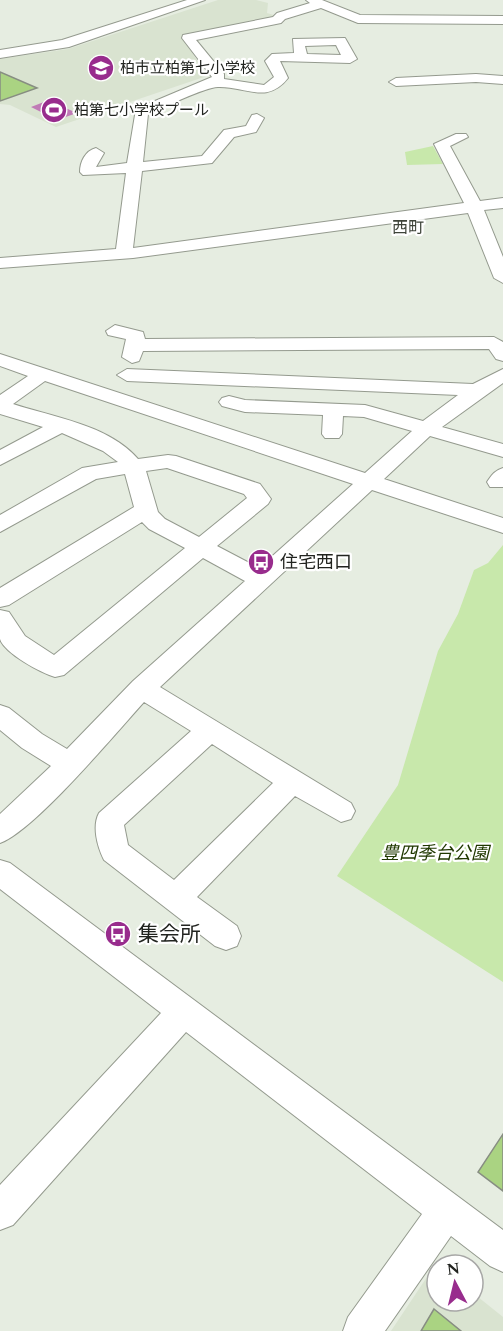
<svg xmlns="http://www.w3.org/2000/svg" width="503" height="1331" font-family="Spectral,'Noto Sans JP',serif">
	<rect width="100%" height="100%" fill="#e6ede1"/>
	<g fill="#d9e3d0">
		<path d="M218 0H256L268 3 267 13 277 16 183 38 207 76 56 127 10 105 0 104V59L68 49Z"/>
		<path d="M433 1268H437V1301H473V1293L503 1317V1331H391Z"/>
	</g>
	<g fill="#c8e8ab">
		<path d="M433 146 443 164 407 165 405 152Z"/>
		<path d="M503 545V982L337 876 398 785 438 651 458 614 474 570 488 563Z"/>
	</g>
	<path fill="#c07bb6" d="M49 100V101L77 113 57 120 31 107Z"/>
	<g fill="#aad382" stroke="#878d82" stroke-width="1.5">
		<path d="M0 72 37 88 0 101Z"/>
		<path d="M503 1134V1191L478 1172Z"/>
		<path d="M434 1309 461 1331H421Z"/>
	</g>
	<g fill="none" stroke-linecap="round" stroke-linejoin="round">
		<g stroke="#949a8e" stroke-width="2">
			<g id="minor">
				<path d="M187 0H205L69 47 0 58V50L62 40Z"/>
				<path d="M306 0H322L360 15 503 16V24L358 23 321 8 285 19 281 23 196 40 224 74V79L264 85 274 77 265 61 272 54 294 53 293 39 345 38 357 59 350 63 280 61 288 78C267 105 246 86 218 87 205 87 163 108 148 114L143 162 202 156 224 130 246 126 252 115 257 114 264 118 256 132 234 137 212 163 142 171 133 248 464 203 434 144 456 134H466L468 137 450 146 480 201 503 198V208L484 210 503 257V283L494 278 468 213 133 258 0 268V258L116 249 126 173 83 175 80 172C80 162 85 151 96 148L104 153 96 167 127 163 136 109 212 77 182 38 183 35 273 17 277 13 310 3ZM336 45 341 55 307 54 305 46Z"/>
				<path d="M476 74 503 76V84L476 82 396 86 389 82 396 78Z"/>
				<path d="M115 325 143 332 145 339 494 337 503 342V361L496 359 489 349 143 351 139 361 132 363 122 357 126 339 108 335 106 331Z"/>
				<path d="M0 354 365 473 412 431 364 417 343 416 342 434 339 438H325L322 434 323 415 245 412 222 406 219 402 222 398 229 396 245 400 365 405 423 421 458 395 127 381 117 375 127 369 473 384 503 369V383L442 427 503 444V457L430 436 384 479 503 518V533L372 490 160 687 351 803 355 811 351 819 341 822 295 796 197 897 237 926 241 936 237 946 226 950 215 946 104 860C97 846 92 826 99 813L191 731 144 702C116 733 34 831 0 843V814L51 766 22 748 0 730V705L9 708 42 734 67 749 133 681 245 581 203 558 64 675 55 677C41 673 4 653 0 639 0 631 0 618 0 610L9 612 25 636 54 655 185 548 149 529 142 522 9 605 0 607V588L134 507 125 474 96 479 0 532V515L82 468 118 462 103 451 62 433 0 465V450L43 427 0 414V395L28 376 0 366ZM45 381 353 484 259 568 217 546 268 504 271 499 260 484 176 456 168 455 138 459C109 425 53 417 13 404ZM167 468 244 494 247 498 199 537 165 519 158 512 146 471ZM212 744 273 783 174 880 128 845 124 825Z"/>
				<path d="M503 468V487H490L487 482C492 475 494 471 503 468Z"/>
				<path d="M0 860 10 863 503 1230V1272L490 1266 451 1236 385 1331H343L348 1317 422 1214 186 1032 13 1225 0 1230V1185L161 1013 0 889Z"/>
			</g>
		</g>
		<use href="#minor" fill="#fff" fill-rule="evenodd"/>
	</g>
	<defs>
		<g id="school-disc" transform="scale(1.35)"><circle r="9.5" fill="#982c8d" stroke="#fff"/><path d="M0-5L7-2L0 1L-7-2ZM-4 1L0 2.5L4 1V4Q0 6-4 4Z" fill="#fff"/></g>
		<g id="stadium-disc" transform="scale(1.35)"><circle r="9.5" fill="#982c8d" stroke="#fff"/><path d="M0-5a6.5 5 0 1 0 0 10a6.5 5 0 1 0 0-10ZM-3.5-1.8h7v3.6h-7Z" fill="#fff"/></g>
		<g id="bus-disc" transform="scale(1.35)"><circle r="9.5" fill="#982c8d" stroke="#fff"/><path d="M-5-6H5V4H4V6H2V4H-2V6H-4V4H-5ZM-3.5-4V0h7V-4ZM-3.5 1.2v1.5H-2V1.2ZM2 1.2v1.5H3.5V1.2Z" fill="#fff"/></g>
	</defs>
	<g fill-rule="evenodd">
		<use href="#school-disc" x="101" y="68"/>
		<use href="#stadium-disc" x="54" y="110"/>
		<use href="#bus-disc" x="261" y="562"/>
		<use href="#bus-disc" x="118" y="934"/>
	</g>
	<g text-anchor="middle" stroke-width="4.5" stroke-linejoin="round" paint-order="stroke">
		<g font-size="15" fill="#222420" stroke="#fff" text-anchor="start">
			<text x="120" y="73">柏市立柏第七小学校</text>
			<text x="74" y="115">柏第七小学校プール</text>
		</g>
		<g font-size="16" fill="#3e4339" stroke="#fff">
			<text x="408" y="233">西町</text>
		</g>
		<g font-size="18" fill="#222420" stroke="#fff" text-anchor="start">
			<text x="280" y="568">住宅西口</text>
		</g>
		<g font-size="18" font-style="italic" fill="#203800" stroke="#fff">
			<text x="435" y="859">豊四季台公園</text>
		</g>
		<g font-size="21" fill="#222420" stroke="#fff" text-anchor="start">
			<text x="138" y="941">集会所</text>
		</g>
	</g>
	<g transform="translate(455 1283) rotate(353)"><circle r="28" fill="#ffffff" stroke="#a7a7a6" stroke-width="1.5"/>
	<path d="M0-4.5L10 22L0 15L-10 22Z" fill="#982c8d"/>
	<text y="-9" font-size="16" font-weight="bold" text-anchor="middle" fill="#222420">N</text>
	</g>
</svg>
